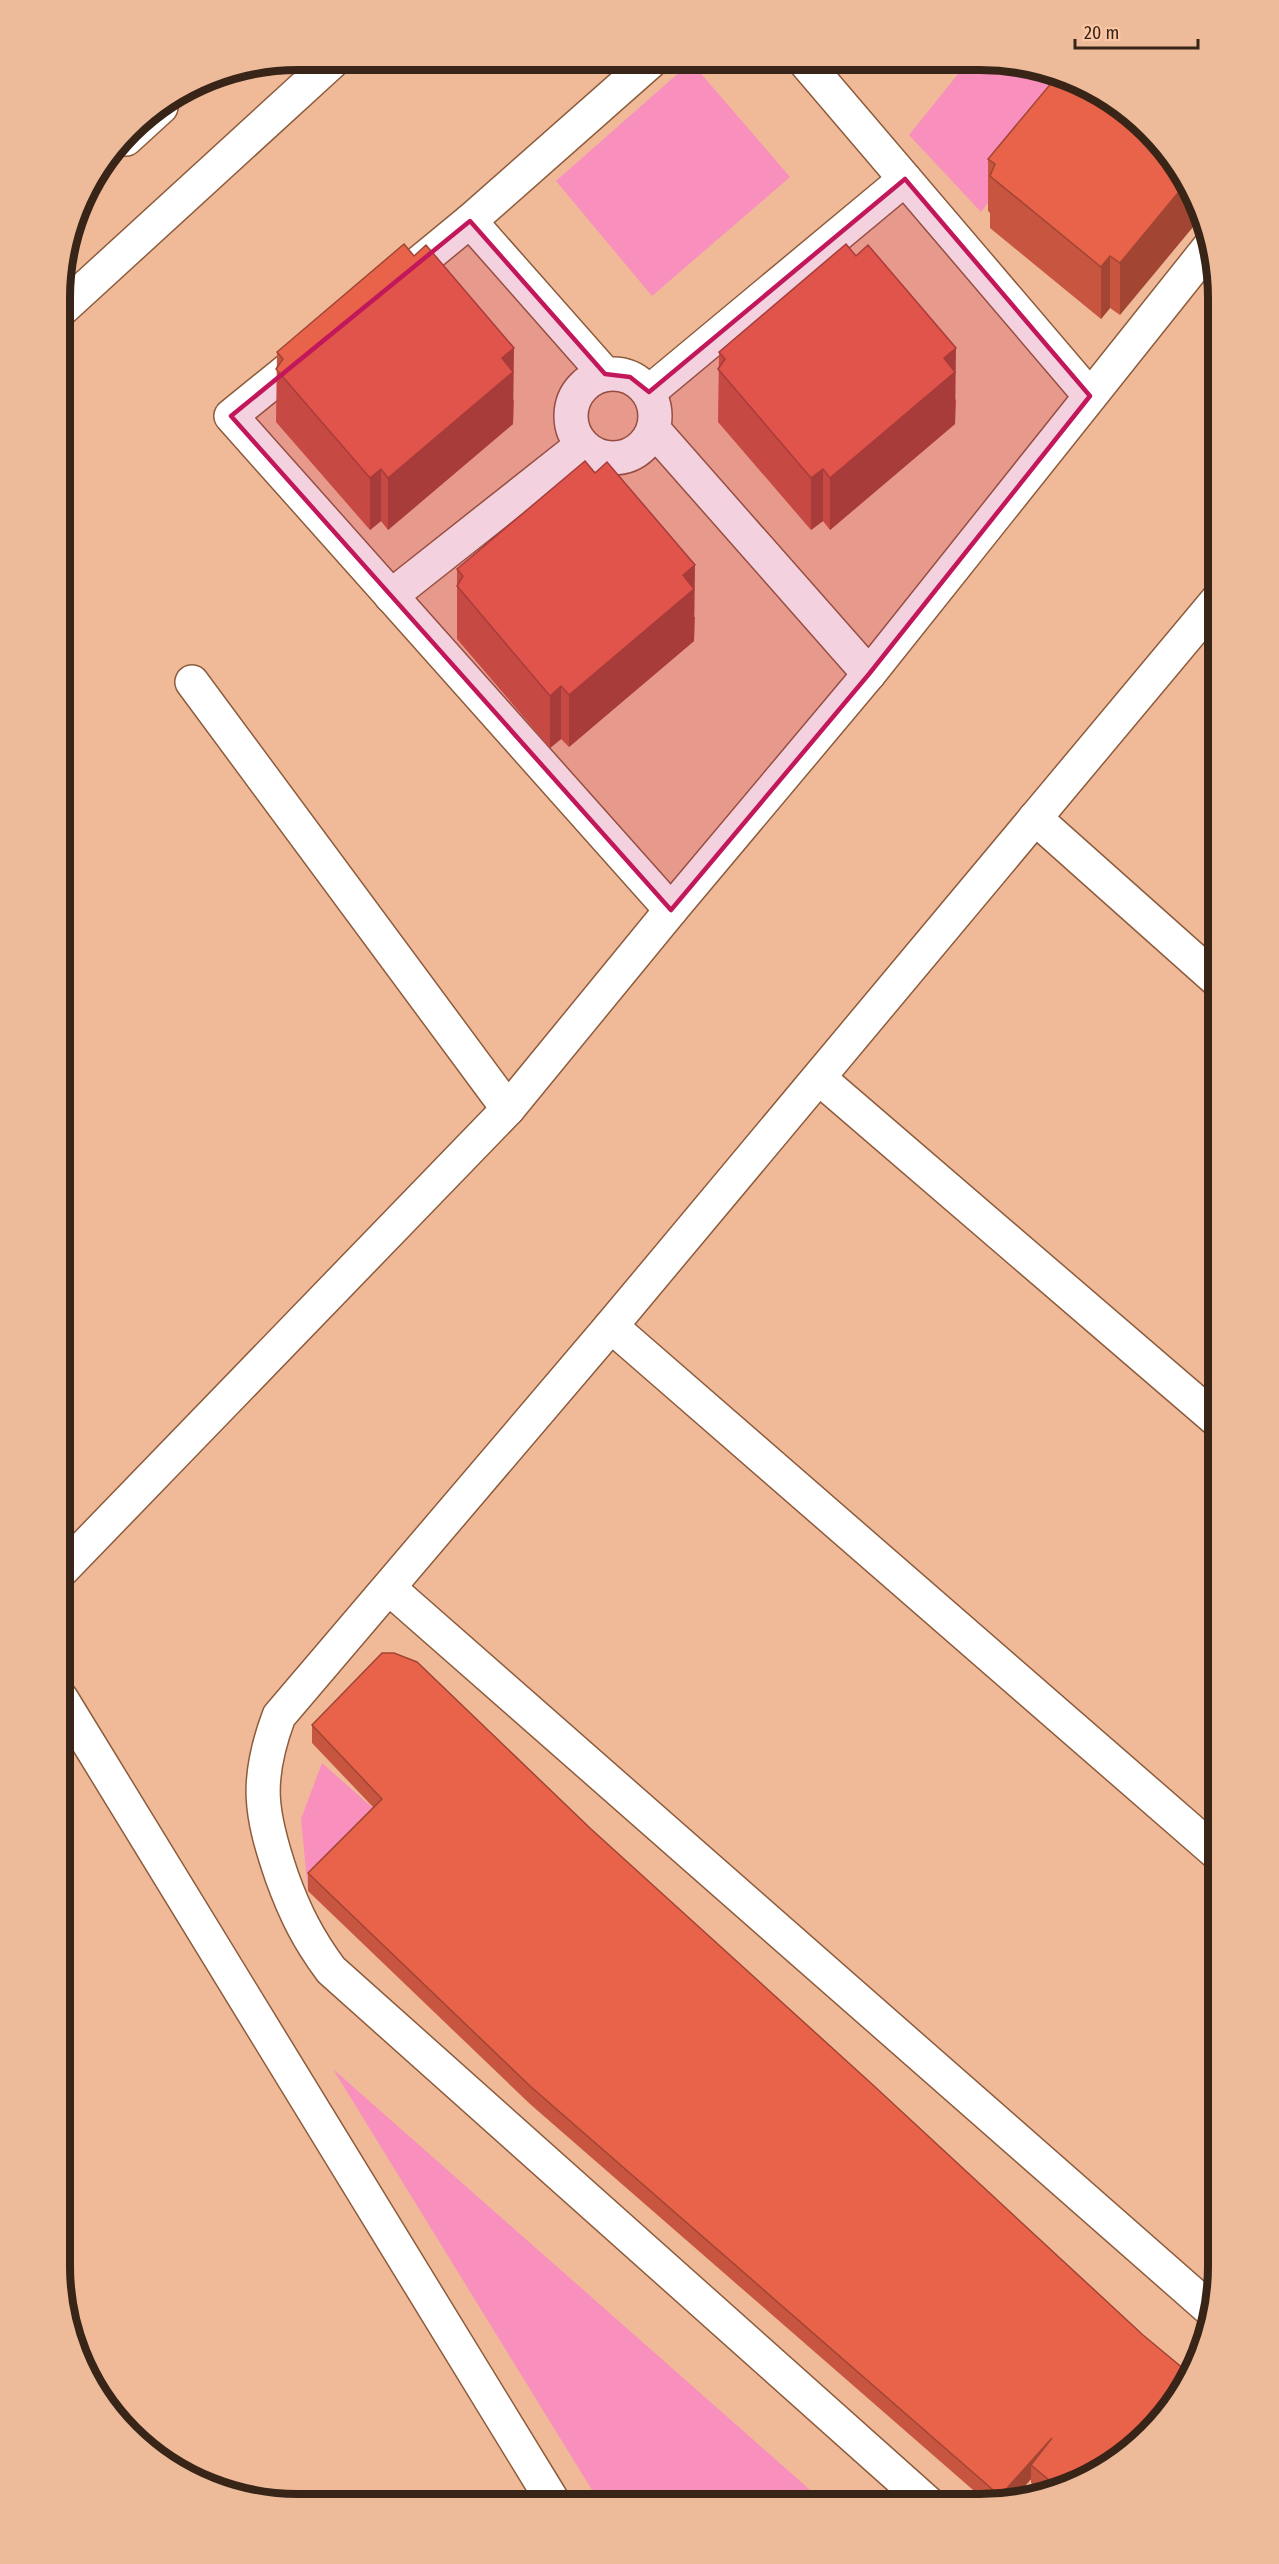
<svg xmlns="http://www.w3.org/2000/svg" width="1279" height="2564" font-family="'Fira Sans Condensed',sans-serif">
	<rect width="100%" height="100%" fill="#f0ba99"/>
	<g fill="#f88fbd">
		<path d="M691 62 790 177 652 296 556 181Z"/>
		<path d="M966 64 1027 65 1081 83 981 212 909 135Z"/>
		<path d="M322 1763 382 1816 308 1891 301 1819Z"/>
		<path d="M333 2069 826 2504 600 2503Z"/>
	</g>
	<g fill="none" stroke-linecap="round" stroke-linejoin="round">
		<g stroke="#8c5c3d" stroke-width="36">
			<g id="street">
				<path d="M806 63 1090 396"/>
				<path d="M126 139 161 107"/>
				<path d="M470 221 605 374"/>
				<path d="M397 281 470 221 650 62"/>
				<path d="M62 309 334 60"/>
				<path d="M310 352 231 416 671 910"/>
				<circle cx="613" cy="416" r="42"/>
				<path d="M649 392 905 179"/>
				<path d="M654 430 869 674"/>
				<path d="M391 596 582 445"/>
				<path d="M192 682 508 1109"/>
				<path d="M1035 818 1219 982"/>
				<path d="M819 1078 1219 1422"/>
				<path d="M611 1326 1219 1855"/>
				<path d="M61 1571 508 1109 671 910 869 674 1210 246"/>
				<path d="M389 1588 1212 2311"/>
				<path d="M929 2504 331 1970C308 1939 295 1913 282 1877 260 1813 255 1780 279 1716L611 1326 1219 598"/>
			</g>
		</g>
		<g stroke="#8c5c3d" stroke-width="36">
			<path id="secondary" d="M61 1698 554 2503"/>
		</g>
		<use href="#street" stroke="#fff" stroke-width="33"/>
		<use href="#secondary" stroke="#fff" stroke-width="33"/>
	</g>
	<g fill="#c8553f">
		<path d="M1138 119 1120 315 1110 308 1101 319 990 228V213L988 211V159Z"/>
		<path d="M856 256 956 400 955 424 830 530 823 521 811 530 718 422 719 352Z"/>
		<path d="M277 352 514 400 513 424 388 530 381 521 370 530 276 422Z"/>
		<path d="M457 569 695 617 694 641 569 747 561 739 550 748 457 639Z"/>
		<path d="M312 1725 1113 2464 1057 2491 1044 2494 1031 2483V2479L1014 2499 988 2503 530 2104 308 1891V1873L373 1807 312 1743Z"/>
	</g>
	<g fill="#a24533">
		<path d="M1187 182 1203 215 1120 315V263Z"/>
		<path d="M1110 256V308L1101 319V267Z"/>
		<path d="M514 348 513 424 388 530V478L502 358Z"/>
		<path d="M956 348 955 424 830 530V478L944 358Z"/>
		<path d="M381 469V521L370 530V478Z"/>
		<path d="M823 469V521L811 530V478Z"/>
		<path d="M695 565 694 641 569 747V695L683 575Z"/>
		<path d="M561 686V739L550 748V696Z"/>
		<path d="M1052 2438 1031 2465V2479L1014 2499 1000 2501V2496Z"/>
	</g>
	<g fill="#e86349" stroke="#a24533" stroke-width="1.5">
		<path d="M1058 75 1086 84 1138 119 1179 166 1187 182 1120 263 1110 256 1101 267 990 176 995 164 988 159Z"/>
		<path d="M404 244 414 256 426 245 514 348 502 358 513 372 388 478 381 469 370 478 276 369 283 359 277 352Z"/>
		<path d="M846 244 856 256 868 245 956 348 944 358 955 372 830 478 823 469 811 478 718 369 725 359 719 352Z"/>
		<path d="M585 461 595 473 607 462 695 565 683 575 694 589 569 695 561 686 550 696 457 586 463 576 457 569Z"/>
		<path d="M382 1653H394L417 1662 591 1829 873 2085 1143 2335 1191 2375 1170 2411 1113 2464 1061 2490 1031 2465 1052 2438 1000 2496 530 2086 308 1873 382 1799 312 1725Z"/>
	</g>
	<path fill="#c2185b" fill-opacity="0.2" stroke="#c2185b" stroke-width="4.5" stroke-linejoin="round" d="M905 179 1090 396 869 674 671 910 231 416 470 221 605 374 630 377 649 392Z"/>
	<path d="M0 0H1279V2564H0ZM298 70H980A228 228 0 0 1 1208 298V2266A228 228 0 0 1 980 2494H298A228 228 0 0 1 70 2266V298A228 228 0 0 1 298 70Z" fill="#edba9a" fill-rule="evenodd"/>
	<path fill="none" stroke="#392518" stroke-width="8" d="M298 70H980A228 228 0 0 1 1208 298V2266A228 228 0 0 1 980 2494H298A228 228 0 0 1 70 2266V298A228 228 0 0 1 298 70Z"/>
	<path d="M1075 39v9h123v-9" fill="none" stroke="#392518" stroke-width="3"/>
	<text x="1084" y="39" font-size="18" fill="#392518" stroke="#fdc7a5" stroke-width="4.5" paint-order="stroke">20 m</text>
</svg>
